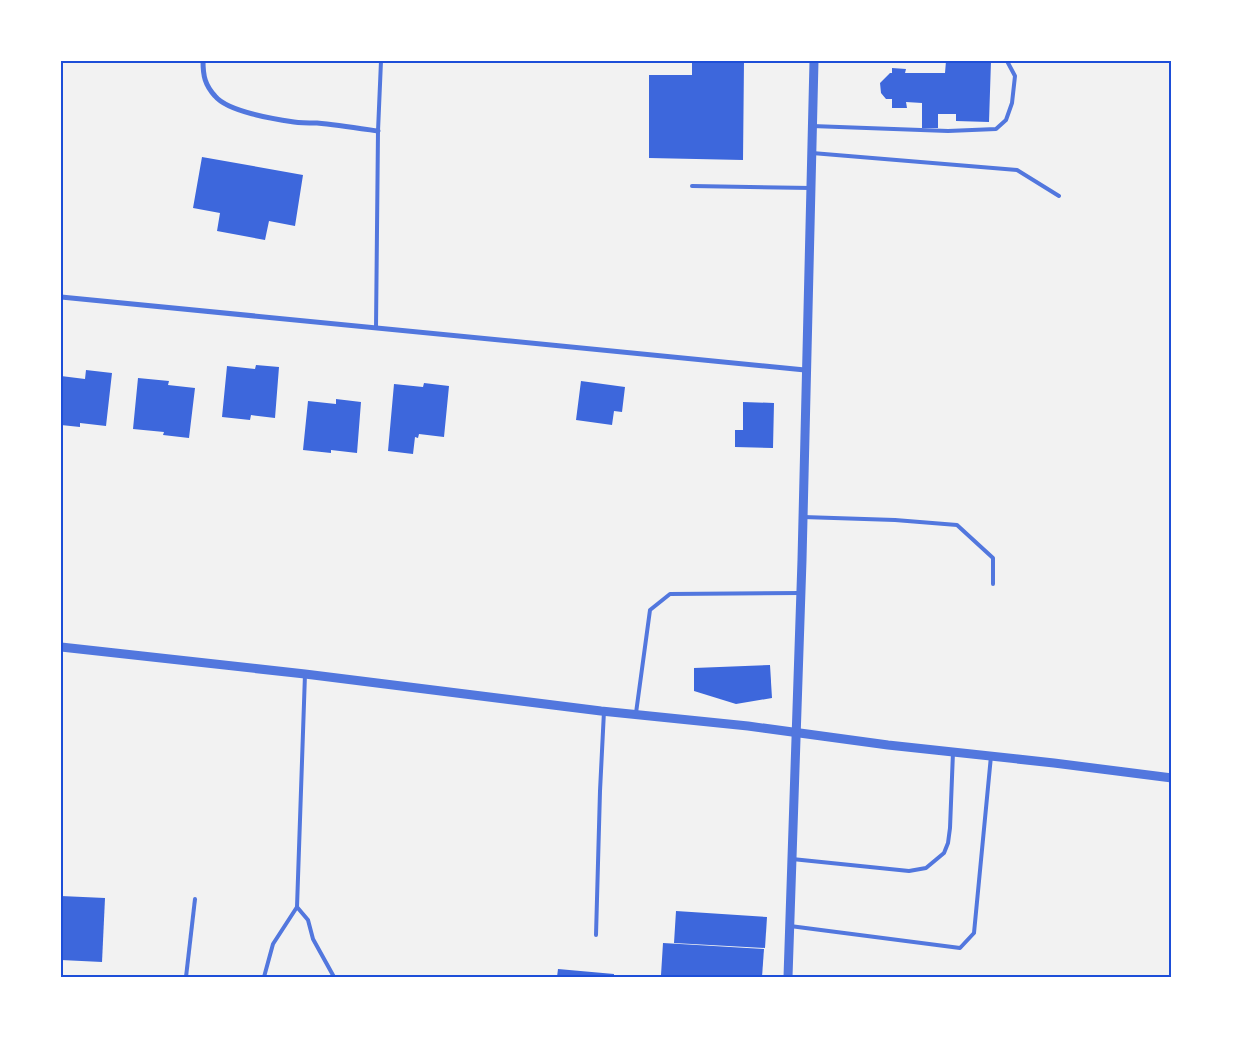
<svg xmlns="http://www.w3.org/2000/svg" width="1233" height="1038" font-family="Overpass,sans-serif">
	<rect width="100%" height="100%" fill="#f2f2f2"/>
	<g fill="#3d67dc">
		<path d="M692 61H744L743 160 649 158V75H692Z"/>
		<path d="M946 61H991L989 122 956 121V114H938V128H922V103L906 102 907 108H892V99H886L881 93 880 83 890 73H892V68L906 69 905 73H945Z"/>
		<path d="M202 157 303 175 295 226 269 221 265 240 217 231 220 213 193 208Z"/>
		<path d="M256 365 279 367 275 418 251 415 250 420 222 417 227 366 255 369Z"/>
		<path d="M86 370 112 373 106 426 80 423V427L61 425V376L85 379Z"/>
		<path d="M138 378 169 381 168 385 195 388 189 438 163 435 164 432 133 429Z"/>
		<path d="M581 381 625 387 622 412 614 411 612 425 576 420Z"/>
		<path d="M424 383 449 386 444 437 419 434 418 438 415 437 413 454 388 451 394 384 423 387Z"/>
		<path d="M336 399 361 402 357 453 331 450V453L303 450 308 401 336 404Z"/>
		<path d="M743 402 774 403 773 448 735 447V430H743Z"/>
		<path d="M770 665 772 698 736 704 694 691V668Z"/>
		<path d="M61 896 105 898 102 962 61 960Z"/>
		<path d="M676 911 767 917 765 948 674 943Z"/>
		<path d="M663 943 764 949 762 977H689L661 975Z"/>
		<path d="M558 969 614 974V977H557Z"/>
	</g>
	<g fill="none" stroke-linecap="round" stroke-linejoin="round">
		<g stroke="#5277de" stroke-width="4">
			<path d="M812 126 948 131 996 129 1006 120 1012 103 1015 76 1007 61"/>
			<path d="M812 153 1017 170 1059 196"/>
			<path d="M692 186 811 188"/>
			<path d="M376 328 378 131 381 61"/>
			<path d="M803 517 895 520 957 525 993 558V584"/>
			<path d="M305 674 297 907 308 920 313 939 334 977"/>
			<path d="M636 713 650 610 670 594 801 593"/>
			<path d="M792 859 909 871 926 868 944 853 948 843 950 828 953 752"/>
			<path d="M790 926 960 948 974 933 991 756"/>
			<path d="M596 935 600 791 604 711"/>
			<path d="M186 977 195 899"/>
			<path d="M264 977 273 944 297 907"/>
		</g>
		<g stroke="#5277de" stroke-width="5">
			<path d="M203 61C203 76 205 85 215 96 228 112 274 119 294 122 301 123 309 123 317 123 337 125 357 128 378 131"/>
			<path d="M61 297 805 370"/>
		</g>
		<g stroke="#5277de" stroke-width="9">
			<path d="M61 647 305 674 601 711 748 726 888 745 1054 763 1172 778"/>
			<path d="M788 977 802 560 814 61"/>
		</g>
	</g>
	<rect width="1233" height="1038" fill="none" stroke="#ffffff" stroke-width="125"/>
	<rect x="62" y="62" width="1108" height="914" fill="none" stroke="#1d4ed8" stroke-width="2"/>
</svg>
